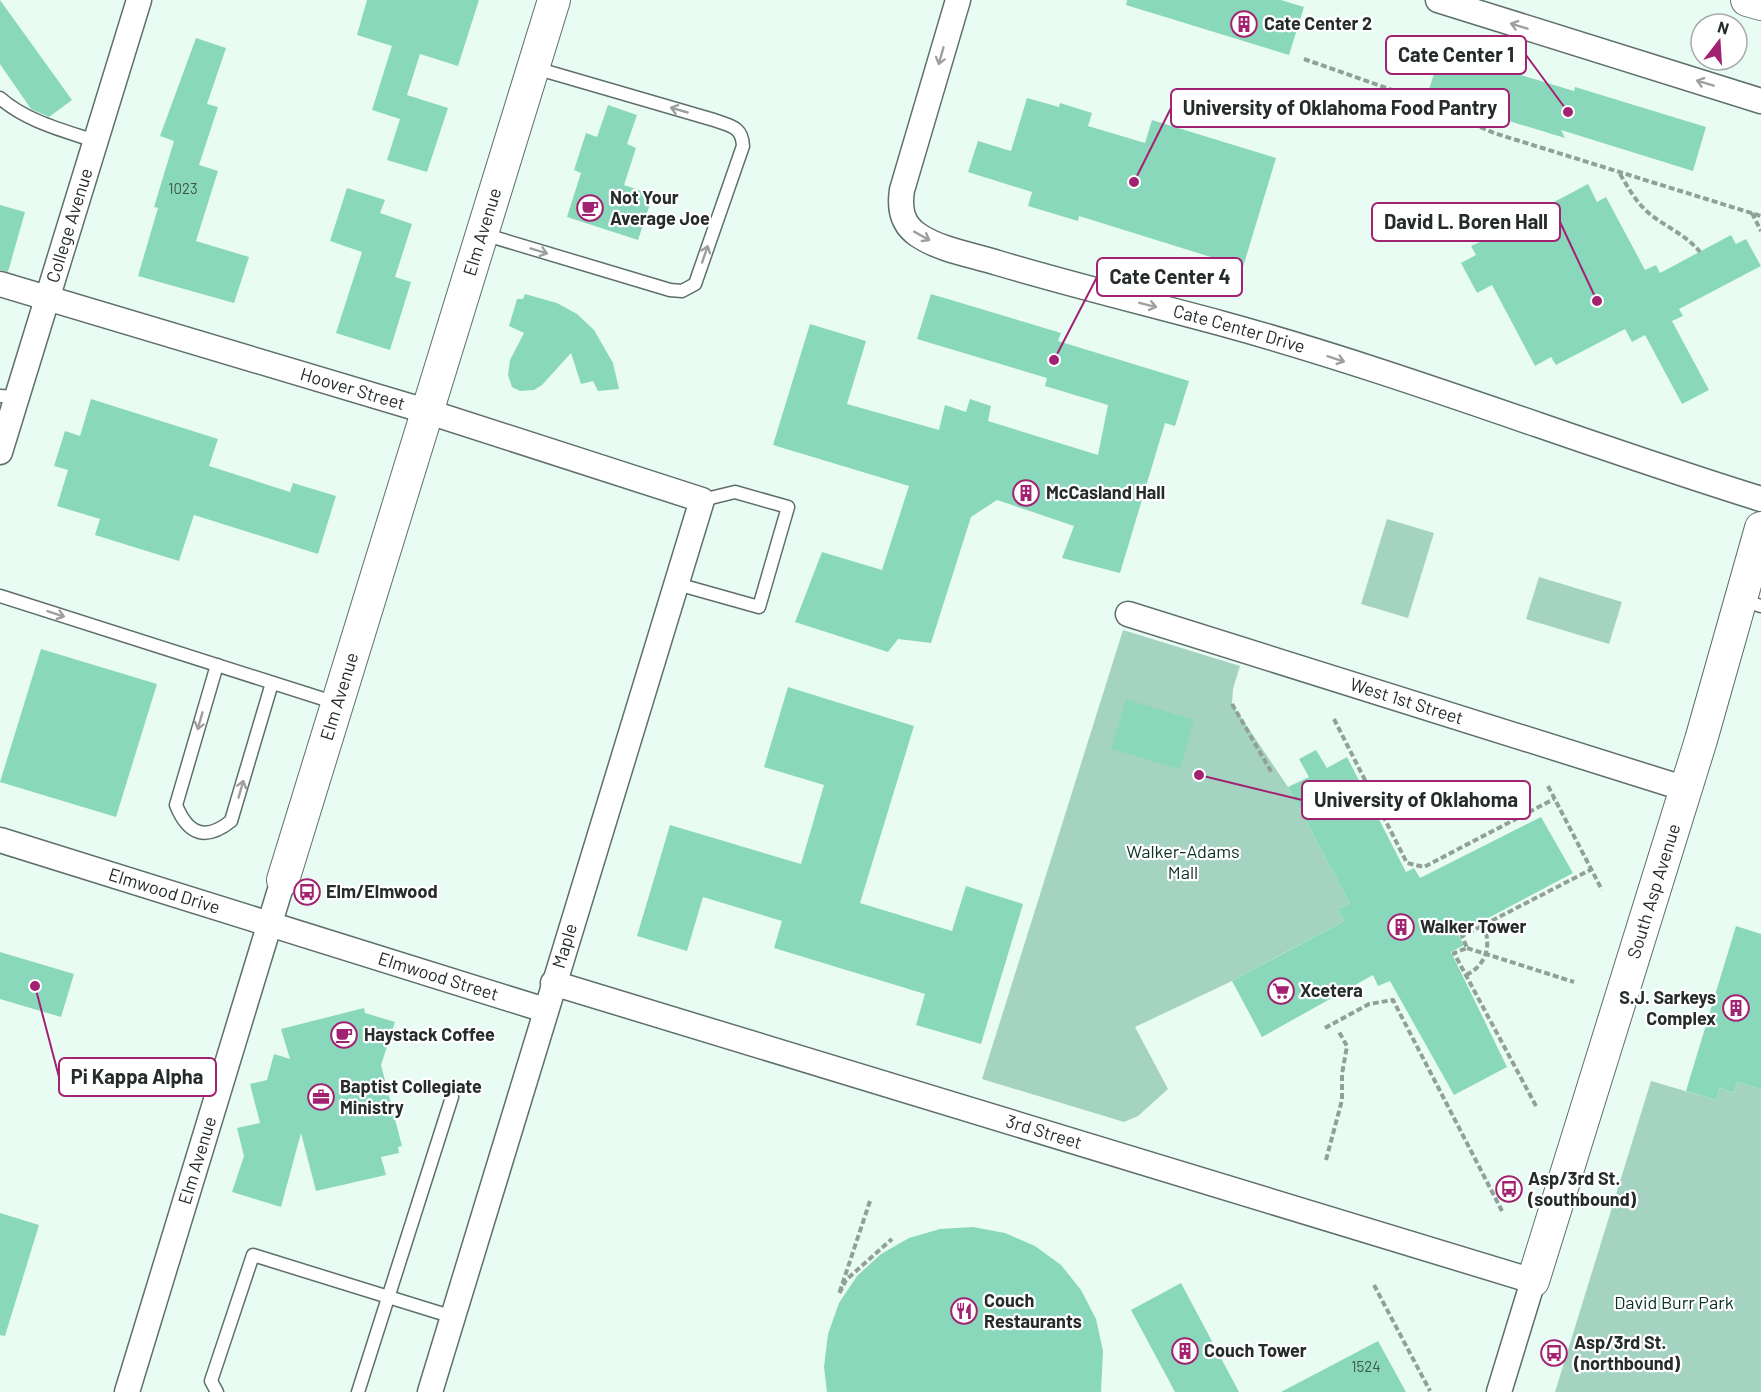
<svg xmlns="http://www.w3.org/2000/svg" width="1761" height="1392" font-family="Barlow,sans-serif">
	<rect width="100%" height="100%" fill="#e9fcf4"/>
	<g fill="#a5d3c1">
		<path d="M1387 519 1434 533 1408 618 1361 604Z"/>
		<path d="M1539 577 1622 602 1609 644 1526 619Z"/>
		<path d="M1123 630 1240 666 1233 689 1232 704 1288 787 1350 904 1337 909 1344 921 1230 982 1135 1027 1168 1089 1138 1116 1124 1122 982 1079Z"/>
		<path d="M1651 1081 1716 1100 1720 1088 1734 1093 1737 1082 1761 1089V1392H1555Z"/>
	</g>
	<g fill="#8ad8bb">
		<path d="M0 0 72 100 49 117 31 109 0 64Z"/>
		<path d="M367 0H479L458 66 420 54 407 95 448 108 427 172 387 160 400 119 372 110 392 46 357 35Z"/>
		<path d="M1127 0H1281L1304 7 1289 55 1126 5Z"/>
		<path d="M196 38 226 48 207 104 218 107 199 165 218 171 196 241 249 257 234 303 138 276 158 208 154 207 174 141 160 136Z"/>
		<path d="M1441 51 1574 91 1575 87 1706 127 1693 171 1561 130 1565 138 1427 96Z"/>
		<path d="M1027 98 1059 107 1060 103 1092 113 1088 126 1145 143 1152 120 1276 158 1243 267 1079 216 1078 221 1028 206 1032 192 968 172 978 141 1011 151Z"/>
		<path d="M608 105 637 115 627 144 636 148 624 185 653 195 638 240 567 217 581 173 574 170 586 133 597 137Z"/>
		<path d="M1588 184 1597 202 1606 197 1645 270 1656 265 1660 273 1731 235 1736 244 1746 239 1761 266 1679 309 1683 316 1672 321 1709 390 1682 404 1645 335 1632 342 1625 329 1556 365 1551 357 1535 366 1492 285 1477 293 1461 263 1476 255 1471 246 1482 241 1472 221 1499 207 1509 226Z"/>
		<path d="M347 188 385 200 380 213 412 224 395 277 411 282 390 350 336 333 362 252 330 241Z"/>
		<path d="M0 205 25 212 8 272 0 270Z"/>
		<path d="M525 294 557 303 577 314 594 330 613 363 619 389 598 391 593 381 581 384 571 353 542 385 534 390 520 391 512 387 508 375 510 360 524 333 509 326 517 299H523Z"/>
		<path d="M931 294 1061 333 1058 341 1189 381 1175 426 1165 423 1120 573 1062 558 1074 526 997 500 971 517 931 643 898 639 888 652 795 622 822 552 882 570 909 486 773 445 810 324 866 341 847 404 939 430 945 405 966 412 970 399 991 406 988 421 1098 455 1108 405 1045 386 1047 378 917 339Z"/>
		<path d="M91 399 218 439 209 466 290 492 293 483 336 496 318 554 194 515 179 561 95 535 100 519 57 506 68 470 54 466 65 431 80 436Z"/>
		<path d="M41 649 157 684 116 817 0 782Z"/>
		<path d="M788 687 914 726 860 903 952 931 966 886 1023 904 981 1044 916 1025 925 994 774 948 782 921 703 897 687 951 637 936 670 825 801 864 824 785 764 767Z"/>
		<path d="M1126 699 1194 720 1180 769 1111 749Z"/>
		<path d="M1316 750 1327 768 1347 757 1406 872 1414 868 1420 878 1541 817 1573 873 1458 934 1464 945 1451 952 1507 1067 1454 1095 1390 981 1378 986 1373 975 1262 1037 1232 981 1344 921 1337 909 1350 904 1288 787 1309 777 1299 759Z"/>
		<path d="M1736 926 1761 934V1089L1737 1082 1734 1093 1720 1088 1716 1100 1686 1091Z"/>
		<path d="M0 952 74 974 61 1017 0 999Z"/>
		<path d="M364 1008 365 1013 395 1022 381 1065 402 1146 398 1147 399 1153 381 1157 386 1175 316 1191 301 1133 281 1207 232 1192 244 1156 237 1128 260 1123 250 1084 267 1080 274 1054 290 1059 281 1029Z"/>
		<path d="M0 1213 39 1225 5 1336 0 1335Z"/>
		<path d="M973 1227 1005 1233 1035 1246 1061 1265 1081 1290 1096 1319 1103 1351 1101 1392H827L824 1367 828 1334 839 1303 857 1276 881 1254 909 1238 940 1229Z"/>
		<path d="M1181 1283 1239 1392H1175L1131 1310Z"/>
		<path d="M1378 1341 1406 1392H1281Z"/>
	</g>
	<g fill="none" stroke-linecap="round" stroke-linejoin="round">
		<g stroke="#5f6f69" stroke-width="15">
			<g id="service">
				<path d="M0 98C26 121 62 130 95 141"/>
				<path d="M483 234 670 290 682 291 695 284 743 146C742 126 730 126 714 120L535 68"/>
				<path d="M0 396 16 397"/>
				<path d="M677 584 759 607 788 507 735 492 702 500"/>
				<path d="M0 596 336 703"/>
				<path d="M1742 600 1761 606"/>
				<path d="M217 665 176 805C188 835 206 841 231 821L272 683"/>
				<path d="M217 1392 211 1381 253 1255 453 1317"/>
				<path d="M358 1392 452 1097"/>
			</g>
		</g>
		<g stroke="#5f6f69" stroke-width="27">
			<g id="minor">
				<path id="s1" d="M958 0 902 190C899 209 902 224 918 235 940 250 973 255 998 263 1072 285 1146 303 1220 323 1403 373 1580 443 1761 499"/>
				<path d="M1438 0 1761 101"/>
				<path id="s2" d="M0 284 429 412 702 500 430 1392"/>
				<path id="s3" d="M0 452 139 0"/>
				<path id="s4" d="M1128 614 1686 789"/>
				<path id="s5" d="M0 840 545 1010"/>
				<path id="s6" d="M553 983 1533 1281 1499 1392"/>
				<path id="s7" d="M127 1392 283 880"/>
			</g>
		</g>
		<g stroke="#5f6f69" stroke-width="34">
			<g id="tertiary">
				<path d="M1747 0 1761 4"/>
				<path id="s8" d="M283 880 554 0"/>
				<path id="s9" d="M1533 1281 1701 740 1761 528"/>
			</g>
		</g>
		<g stroke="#92a09a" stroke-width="4" stroke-dasharray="6 3" stroke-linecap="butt">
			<path d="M1304 59 1409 96 1494 133 1761 216"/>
			<path d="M1620 174C1629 189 1637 204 1651 215 1668 228 1686 235 1700 252"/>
			<path d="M1752 213 1761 231"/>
			<path d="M1232 704 1272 773"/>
			<path d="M1334 719 1407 863 1424 867 1554 799"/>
			<path d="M1548 786 1602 890"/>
			<path d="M1467 948 1574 982"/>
			<path d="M1466 975C1487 965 1492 944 1483 925"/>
			<path d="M1325 1028 1369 1004 1393 1000 1502 1211"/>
			<path d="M1536 1106 1454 953 1467 948 1462 936 1592 869"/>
			<path d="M1326 1160 1342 1100V1074L1347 1046 1339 1032"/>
			<path d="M870 1201 839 1294 846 1280 892 1239"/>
			<path d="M1374 1285 1430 1391"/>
		</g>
		<use href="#service" stroke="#fff" stroke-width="12"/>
		<use href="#minor" stroke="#fff" stroke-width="24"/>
		<use href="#tertiary" stroke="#fff" stroke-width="32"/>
	</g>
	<defs><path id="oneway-shaft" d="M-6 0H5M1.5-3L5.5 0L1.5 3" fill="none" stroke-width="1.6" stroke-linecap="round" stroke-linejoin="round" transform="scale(1.5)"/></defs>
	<g stroke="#9da09f">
		<use href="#oneway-shaft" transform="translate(1519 26) rotate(-163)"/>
		<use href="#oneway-shaft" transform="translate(941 56) rotate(106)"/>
		<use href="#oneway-shaft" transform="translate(1705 83) rotate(-163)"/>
		<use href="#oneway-shaft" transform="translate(679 110) rotate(-164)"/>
		<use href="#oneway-shaft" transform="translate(922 236) rotate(29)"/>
		<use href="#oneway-shaft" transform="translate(539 251) rotate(17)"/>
		<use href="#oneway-shaft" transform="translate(705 254) rotate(-71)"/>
		<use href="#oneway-shaft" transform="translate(1148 305) rotate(14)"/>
		<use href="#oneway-shaft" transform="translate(1336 359) rotate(18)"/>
		<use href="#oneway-shaft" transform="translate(56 614) rotate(18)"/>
		<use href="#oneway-shaft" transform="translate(200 721) rotate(106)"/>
		<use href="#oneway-shaft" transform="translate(241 789) rotate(-74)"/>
	</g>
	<defs>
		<g id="building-ring" transform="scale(1.35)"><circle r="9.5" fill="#fff" stroke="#a32171" stroke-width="1.5"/><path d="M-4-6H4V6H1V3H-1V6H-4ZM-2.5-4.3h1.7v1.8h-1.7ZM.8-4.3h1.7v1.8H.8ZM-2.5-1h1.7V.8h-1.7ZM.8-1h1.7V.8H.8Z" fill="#a32171"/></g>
		<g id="cafe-ring" transform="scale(1.35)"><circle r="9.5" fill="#fff" stroke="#a32171" stroke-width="1.5"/><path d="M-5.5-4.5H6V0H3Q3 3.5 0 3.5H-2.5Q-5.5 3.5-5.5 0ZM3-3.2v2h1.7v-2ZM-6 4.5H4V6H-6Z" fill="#a32171"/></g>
		<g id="bus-ring" transform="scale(1.35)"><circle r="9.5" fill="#fff" stroke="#a32171" stroke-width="1.5"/><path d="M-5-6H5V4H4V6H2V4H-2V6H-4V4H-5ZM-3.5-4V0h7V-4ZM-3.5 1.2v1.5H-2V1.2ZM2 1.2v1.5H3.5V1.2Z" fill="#a32171"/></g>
		<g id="supermarket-ring" transform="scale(1.35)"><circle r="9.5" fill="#fff" stroke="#a32171" stroke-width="1.5"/><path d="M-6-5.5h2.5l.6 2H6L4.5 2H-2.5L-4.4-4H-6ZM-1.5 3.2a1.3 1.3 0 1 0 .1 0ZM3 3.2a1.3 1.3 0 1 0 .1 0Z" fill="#a32171"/></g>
		<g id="office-ring" transform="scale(1.35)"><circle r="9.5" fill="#fff" stroke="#a32171" stroke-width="1.5"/><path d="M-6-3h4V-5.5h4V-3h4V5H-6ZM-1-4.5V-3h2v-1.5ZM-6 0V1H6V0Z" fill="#a32171"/></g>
		<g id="restaurant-ring" transform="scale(1.35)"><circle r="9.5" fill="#fff" stroke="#a32171" stroke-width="1.5"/><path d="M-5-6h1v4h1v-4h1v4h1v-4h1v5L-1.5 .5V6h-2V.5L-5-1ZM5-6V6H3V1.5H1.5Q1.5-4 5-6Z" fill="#a32171"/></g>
	</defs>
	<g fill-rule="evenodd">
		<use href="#building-ring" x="1244" y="24"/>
		<use href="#cafe-ring" x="590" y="208"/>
		<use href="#building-ring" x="1026" y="493"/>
		<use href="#bus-ring" x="307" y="892"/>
		<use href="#building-ring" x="1401" y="927"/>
		<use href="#supermarket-ring" x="1281" y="991"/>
		<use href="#building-ring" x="1736" y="1008"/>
		<use href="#cafe-ring" x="344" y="1035"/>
		<use href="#office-ring" x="321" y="1097"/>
		<use href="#bus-ring" x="1509" y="1189"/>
		<use href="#restaurant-ring" x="964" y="1311"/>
		<use href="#building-ring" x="1185" y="1351"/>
		<use href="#bus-ring" x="1554" y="1353"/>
	</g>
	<g text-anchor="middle" stroke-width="4.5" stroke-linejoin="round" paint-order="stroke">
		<g font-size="15" fill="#3e574e">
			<text x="183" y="194">1023</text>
			<text x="1366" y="1372">1524</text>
		</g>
		<g font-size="18" font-weight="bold" fill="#252c29" stroke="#fff" text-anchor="start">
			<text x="1264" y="30">Cate Center 2</text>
			<text x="610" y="204">Not Your<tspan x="610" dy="21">Average Joe</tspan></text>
			<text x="1046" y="499">McCasland Hall</text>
			<text x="326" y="898">Elm/Elmwood</text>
			<text x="1420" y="933">Walker Tower</text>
			<text x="1300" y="997">Xcetera</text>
			<text x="1716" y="1004" text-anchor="end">S.J. Sarkeys<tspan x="1716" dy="21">Complex</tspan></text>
			<text x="364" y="1041">Haystack Coffee</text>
			<text x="340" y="1093">Baptist Collegiate<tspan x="340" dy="21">Ministry</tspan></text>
			<text x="1528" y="1185">Asp/3rd St.<tspan x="1528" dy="21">(southbound)</tspan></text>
			<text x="984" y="1307">Couch<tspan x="984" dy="21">Restaurants</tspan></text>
			<text x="1574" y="1349">Asp/3rd St.<tspan x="1574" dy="21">(northbound)</tspan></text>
			<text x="1204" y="1357">Couch Tower</text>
		</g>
		<g font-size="18" fill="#252c29" stroke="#fff">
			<text dy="6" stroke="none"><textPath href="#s3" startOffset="237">College Avenue</textPath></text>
			<text dy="6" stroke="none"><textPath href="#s8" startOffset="678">Elm Avenue</textPath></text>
			<text dy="6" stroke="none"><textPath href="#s1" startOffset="584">Cate Center Drive</textPath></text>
			<text dy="6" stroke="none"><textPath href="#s2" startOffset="368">Hoover Street</textPath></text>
			<text dy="6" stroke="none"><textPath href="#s8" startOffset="192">Elm Avenue</textPath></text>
			<text dy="6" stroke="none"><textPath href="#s4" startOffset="292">West 1st Street</textPath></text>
			<text dy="6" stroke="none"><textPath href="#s5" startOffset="172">Elmwood Drive</textPath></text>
			<text dy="6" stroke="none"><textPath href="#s9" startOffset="408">South Asp Avenue</textPath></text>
			<text transform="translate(565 946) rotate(-73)" y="6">Maple</text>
			<text dy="6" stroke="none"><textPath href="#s5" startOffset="459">Elmwood Street</textPath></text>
			<text dy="6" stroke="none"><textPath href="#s6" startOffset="513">3rd Street</textPath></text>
			<text dy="6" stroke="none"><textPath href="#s7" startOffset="242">Elm Avenue</textPath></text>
		</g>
		<g font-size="18" fill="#0c3025" stroke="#fff">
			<text x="1183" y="858">Walker-Adams<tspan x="1183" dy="21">Mall</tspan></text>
			<text x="1674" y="1309">David Burr Park</text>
		</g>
	</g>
	<path fill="none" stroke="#a32171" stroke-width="2" d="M1568 112L1526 55M1134 182L1171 108M1597 301L1560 222M1054 360L1097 277M1199 775L1302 800M35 986L59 1077"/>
	<g fill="#a32171" stroke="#fff" stroke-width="2">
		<circle cx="1568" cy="112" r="6"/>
		<circle cx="1134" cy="182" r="6"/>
		<circle cx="1597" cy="301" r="6"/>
		<circle cx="1054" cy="360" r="6"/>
		<circle cx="1199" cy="775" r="6"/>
		<circle cx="35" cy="986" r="6"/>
	</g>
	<g fill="#fff" stroke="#a32171" stroke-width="2">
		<rect x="1386" y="36" width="140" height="38" rx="6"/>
		<rect x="1171" y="89" width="338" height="38" rx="6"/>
		<rect x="1372" y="203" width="188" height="38" rx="6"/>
		<rect x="1097" y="258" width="145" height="38" rx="6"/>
		<rect x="1302" y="781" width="228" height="38" rx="6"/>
		<rect x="59" y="1058" width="157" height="38" rx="6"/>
	</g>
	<g font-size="20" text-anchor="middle" font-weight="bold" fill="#252c29">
		<text x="1456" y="62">Cate Center 1</text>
		<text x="1340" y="115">University of Oklahoma Food Pantry</text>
		<text x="1466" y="229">David L. Boren Hall</text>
		<text x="1170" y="284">Cate Center 4</text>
		<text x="1416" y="807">University of Oklahoma</text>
		<text x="137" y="1084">Pi Kappa Alpha</text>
	</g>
	<g transform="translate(1719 42) rotate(17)"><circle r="28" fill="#ffffff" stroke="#a8aba9" stroke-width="1.5"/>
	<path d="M0-4.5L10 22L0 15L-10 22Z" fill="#a32171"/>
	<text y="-9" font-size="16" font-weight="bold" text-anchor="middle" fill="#252c29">N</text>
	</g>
</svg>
